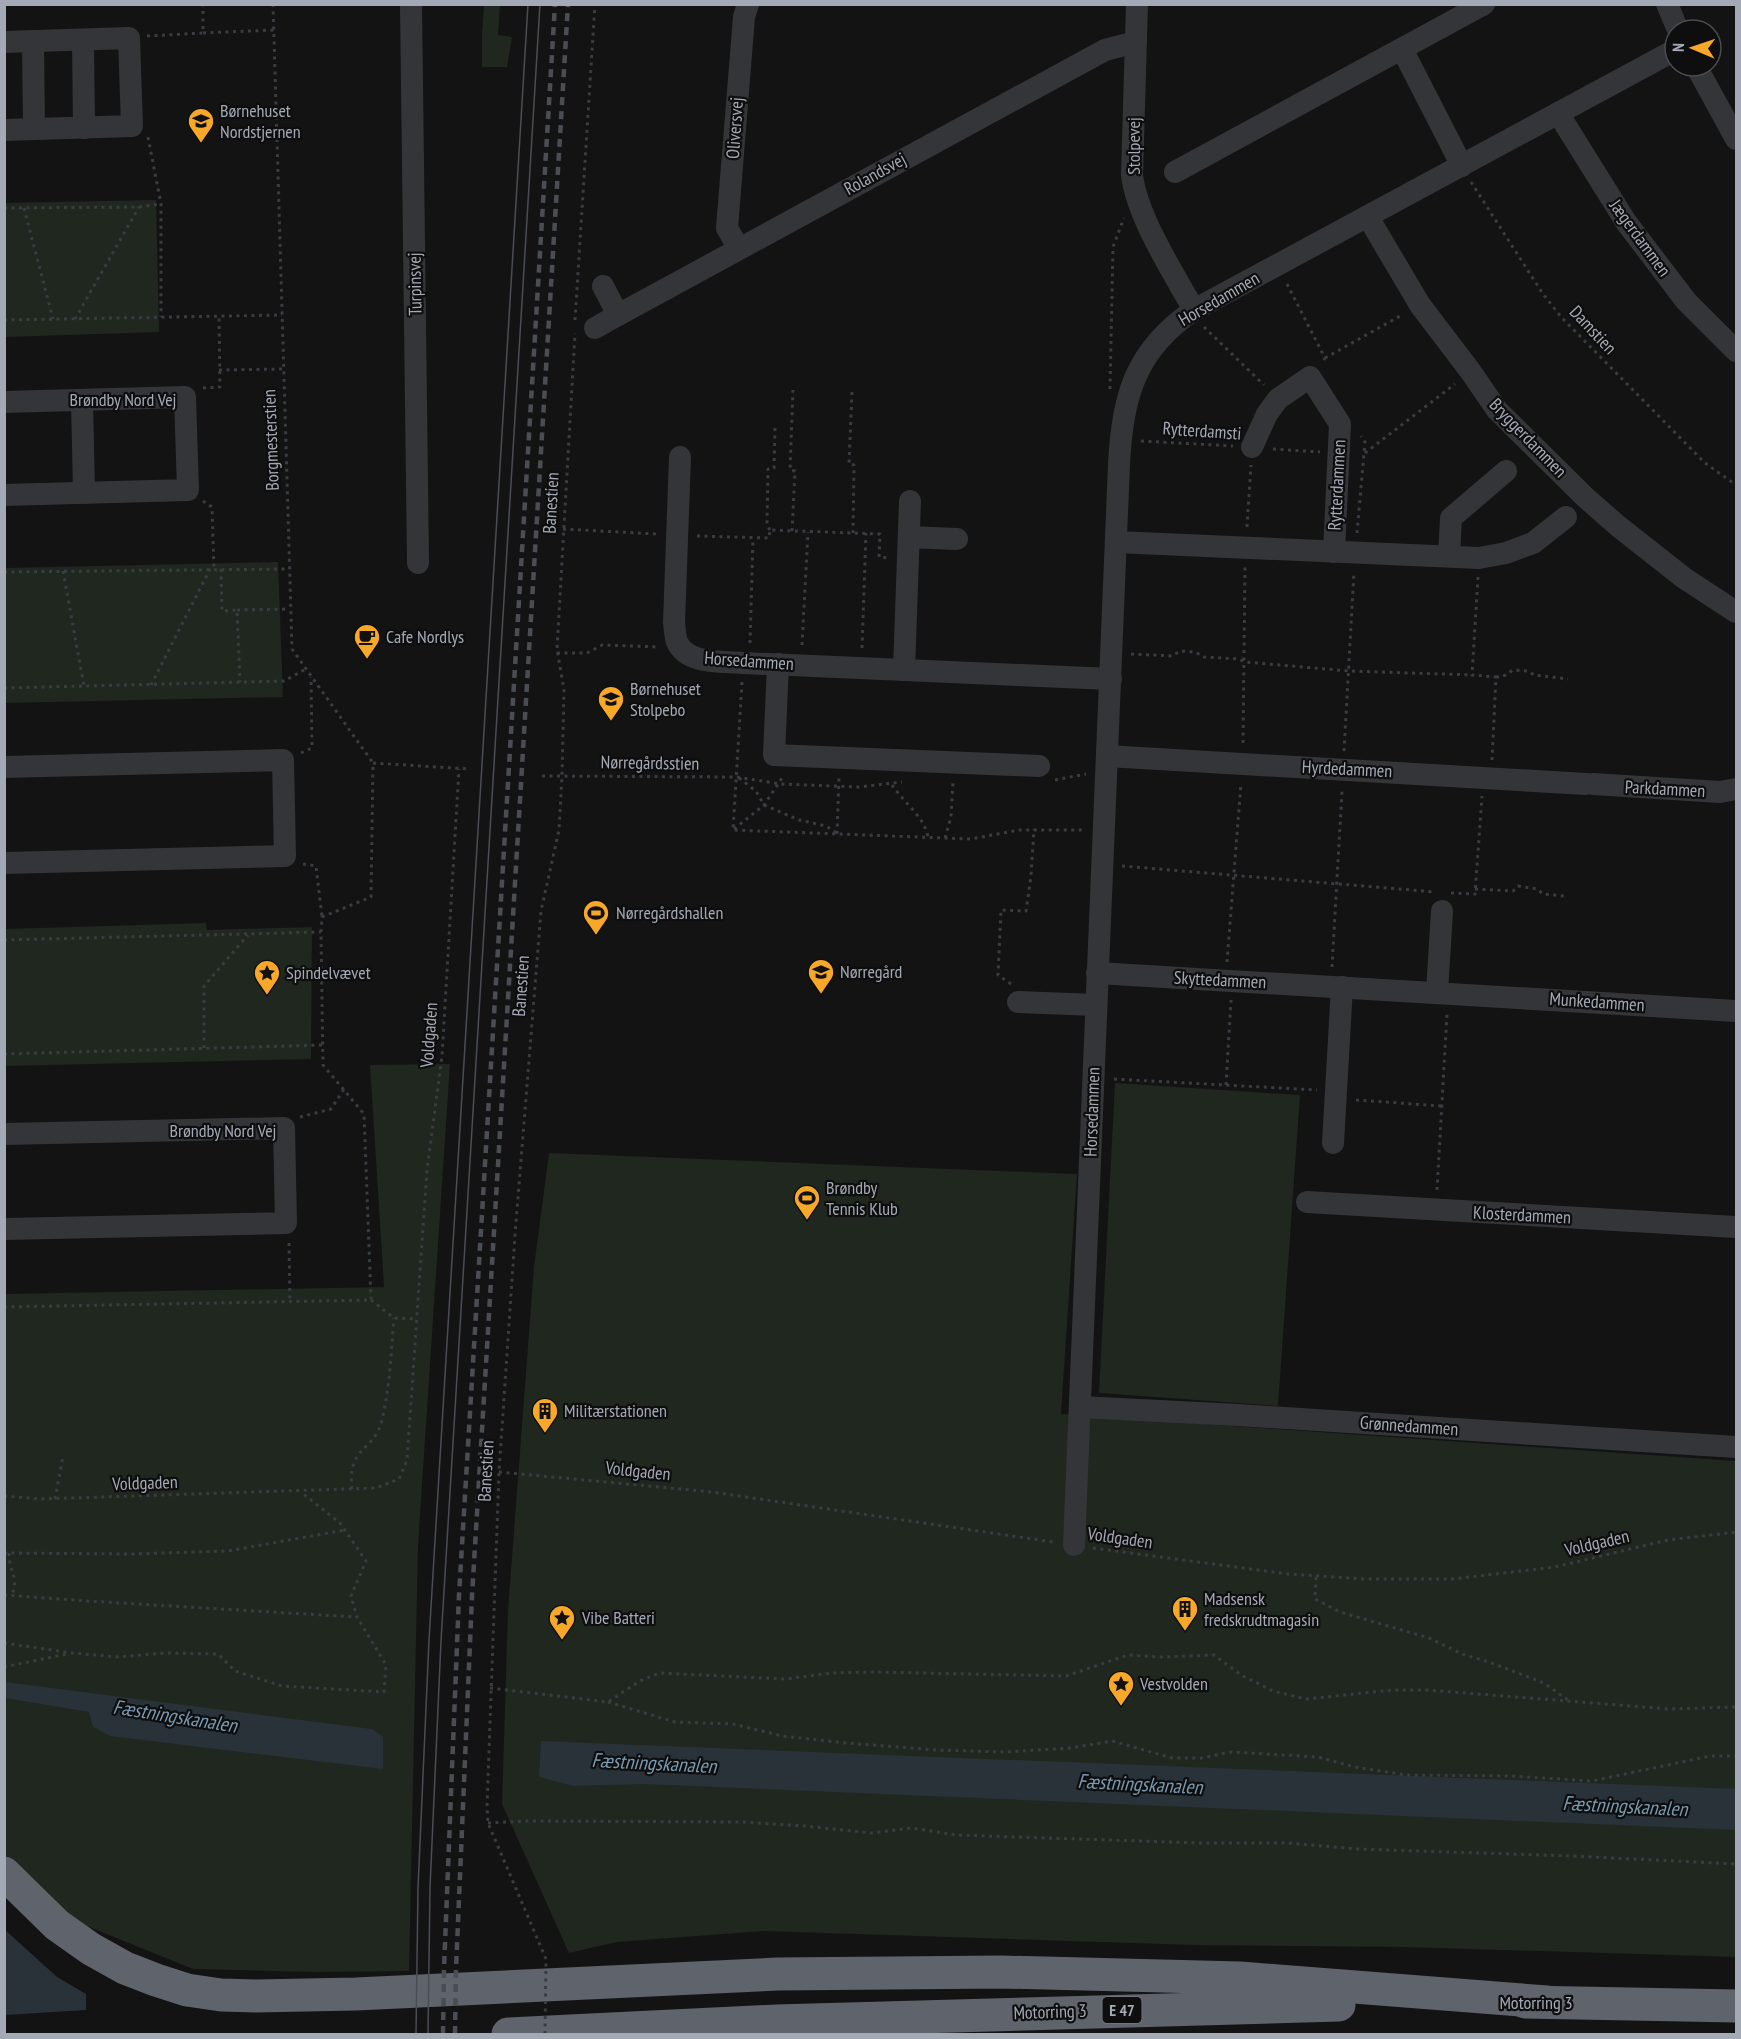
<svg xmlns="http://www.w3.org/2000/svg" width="1741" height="2039" font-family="'PT Sans Narrow',sans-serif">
	<rect width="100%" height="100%" fill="#131314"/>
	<g fill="#1f271f">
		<path d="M484 5H500L498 35 512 37 507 67H482V35Z"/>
		<path d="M156 200 159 332 5 337V203Z"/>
		<path d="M278 562 283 697 5 703V568Z"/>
		<path d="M206 923 207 930 312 927 311 1059 5 1066V929Z"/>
		<path d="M450 1064 418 1545 409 1971 315 1972 193 1969 67 1918 5 1854 4 1294 384 1287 370 1065Z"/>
		<path d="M1115 1083 1300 1095 1278 1406 1099 1393Z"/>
		<path d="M549 1153 1077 1174 1061 1414 1736 1461V1957L1404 1947 1195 1945 763 1931 617 1942 569 1953 502 1804 508 1610 534 1267Z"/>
	</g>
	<g fill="#293238">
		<path d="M5 1682 372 1729 383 1737V1769L110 1736 93 1727 89 1712 5 1698Z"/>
		<path d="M541 1741 1736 1789V1830L644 1784 573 1786 539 1777Z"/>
		<path d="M4 1929 57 1977 86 1994V2010L5 2015Z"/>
	</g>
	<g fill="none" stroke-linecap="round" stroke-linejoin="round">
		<g stroke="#3a3c41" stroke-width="3" stroke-dasharray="3 4.5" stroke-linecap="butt">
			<path d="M273 4 292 649 373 763"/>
			<path d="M203 33 274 30"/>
			<path d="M147 36 203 33V4"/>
			<path d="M148 137 161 204V317"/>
			<path d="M1471 182 1543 294 1562 318 1705 463 1736 485"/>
			<path d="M4 208 139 207 161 204"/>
			<path d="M24 208 53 319"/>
			<path d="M1287 284 1325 358 1322 363"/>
			<path d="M75 319 139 207"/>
			<path d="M4 320 282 315"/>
			<path d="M575 320 595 4"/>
			<path d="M1204 327 1264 385"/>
			<path d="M1325 358 1402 315"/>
			<path d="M219 370 283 369"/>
			<path d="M203 388 220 387 219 316"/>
			<path d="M1110 389 1113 247 1124 218"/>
			<path d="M852 392 849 464 854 465 853 533"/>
			<path d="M1141 441 1233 446"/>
			<path d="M1273 449 1320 452"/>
			<path d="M1365 453 1455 384"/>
			<path d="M203 501 212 507 214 569"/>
			<path d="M1247 527 1251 465"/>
			<path d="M563 529 657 534"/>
			<path d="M770 530 767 525 768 469 774 468 775 428"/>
			<path d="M792 531 795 471 790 470 793 390"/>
			<path d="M1357 533 1365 442 1361 436"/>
			<path d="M697 536 769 538 770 530 880 534 879 557 888 558"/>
			<path d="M221 569 222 611 237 610 240 682"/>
			<path d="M63 571 84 686"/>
			<path d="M4 572 288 569"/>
			<path d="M1478 577 1472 675 1496 677 1492 760"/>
			<path d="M237 610 289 609"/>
			<path d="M750 643 753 539"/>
			<path d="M802 645 808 532"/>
			<path d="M862 648 866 533"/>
			<path d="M557 653H587L602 645 659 647"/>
			<path d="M1131 654 1172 656 1180 651 1195 652 1204 657 1239 659 1245 662 1349 671 1472 675"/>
			<path d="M1496 677H1502L1513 670 1528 671 1534 675 1568 679"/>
			<path d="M742 682 733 830 971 839 1019 830H1084"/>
			<path d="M151 685 210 569"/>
			<path d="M4 688 284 681 306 669"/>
			<path d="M1243 743 1245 567"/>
			<path d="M1344 751 1354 572"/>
			<path d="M301 753 312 748 311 677"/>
			<path d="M373 763 469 769"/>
			<path d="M542 776 737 777 780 784 859 787 902 782"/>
			<path d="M739 778 756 791 764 805 799 820 826 826 837 833"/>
			<path d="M1055 780 1086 774"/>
			<path d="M892 785C904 803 924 816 928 837"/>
			<path d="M734 829 764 805 784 775"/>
			<path d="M837 834 839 778"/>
			<path d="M945 838 951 817 953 782"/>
			<path d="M303 864 316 866 322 917"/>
			<path d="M1122 866 1435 892"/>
			<path d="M1475 889 1513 891 1518 886 1537 889 1543 894 1564 896"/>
			<path d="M1451 893 1475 894 1482 796"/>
			<path d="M4 940 321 932"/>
			<path d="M1227 962 1241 783"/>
			<path d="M1332 967 1342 791"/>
			<path d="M1011 984 998 975 1001 910 1026 911 1031 876 1034 829"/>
			<path d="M204 1048V986L248 935"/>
			<path d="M4 1054 323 1045"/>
			<path d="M1114 1079 1317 1090"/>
			<path d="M1226 1085 1231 1000"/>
			<path d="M1356 1100 1442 1106"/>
			<path d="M300 1117 331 1109 344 1089"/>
			<path d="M1437 1190 1447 1014"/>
			<path d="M289 1243 290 1301"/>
			<path d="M371 1300 394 1318 416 1319"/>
			<path d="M4 1307 371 1300 364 1114 323 1065 321 932 322 917 371 897 373 763"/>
			<path d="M499 1472 712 1492 1053 1542"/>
			<path d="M352 1489C347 1445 374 1453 382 1420 390 1387 391 1352 394 1318"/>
			<path d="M4 1496 40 1499 376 1488 399 1479 407 1460 427 1170 442 1056 459 769"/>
			<path d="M55 1499 63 1456"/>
			<path d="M1093 1548 1288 1574 1365 1579H1452L1555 1567 1668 1540 1736 1532"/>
			<path d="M4 1553 132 1554 228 1551 345 1530"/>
			<path d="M9 1553C9 1573 19 1575 12 1595"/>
			<path d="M1316 1577 1315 1599 1340 1612 1429 1638 1462 1654 1489 1662 1544 1683 1568 1700"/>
			<path d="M4 1595 87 1601 356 1617"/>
			<path d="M4 1643 72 1653 118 1657 165 1653 218 1654 235 1671 282 1686 384 1692 386 1665 357 1617 351 1596 366 1561 340 1523 302 1493"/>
			<path d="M4 1667 67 1654"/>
			<path d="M490 1688 608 1702 640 1681 659 1673 785 1679 832 1673 873 1672 1066 1676 1128 1655 1161 1657 1214 1655 1241 1675 1273 1691 1306 1699 1393 1690H1427L1669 1709 1736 1707"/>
			<path d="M608 1702 675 1722 733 1724 782 1736 846 1743 936 1750 1005 1752 1071 1748 1112 1741 1172 1758H1201L1231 1752 1318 1757 1355 1767 1406 1775 1511 1776 1592 1781 1710 1756H1736"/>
			<path d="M488 1823 526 1821 741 1822 805 1826 871 1833 912 1828 956 1835 1201 1843H1286L1358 1849 1572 1856 1736 1864"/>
			<path d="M546 1959 488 1823 487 1807 499 1472 515 1235 541 911 559 830 562 776 564 690 557 649 575 333"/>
		</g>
		<g stroke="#343539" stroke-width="22">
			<path d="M411 4 418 563"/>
			<path d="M1137 4 1132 175C1137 217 1173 272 1194 310"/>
			<path d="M1667 4 1678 30"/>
			<path d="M83 40 84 128"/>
			<path d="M33 41 34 129"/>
			<path d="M4 42 129 38 132 126 4 130"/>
			<path d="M1402 49 1462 166"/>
			<path d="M1696 66 1736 139"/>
			<path d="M1558 113 1626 222 1686 301 1736 351"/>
			<path d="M1175 172 1484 4"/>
			<path d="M1368 217 1420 305 1471 372 1497 410 1586 498 1618 526 1684 578 1736 612"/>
			<path d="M739 249 727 228 744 17 748 4"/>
			<path d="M603 286 618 315 1105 50 1136 42"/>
			<path d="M595 328 618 315"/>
			<path d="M82 400 84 493"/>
			<path d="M4 402 185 397 188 490 4 495"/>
			<path d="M1252 447 1267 414 1278 399 1310 377 1340 424 1334 552"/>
			<path d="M680 457 674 623C675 629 675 637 677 642 688 665 721 661 743 663L1111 679"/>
			<path d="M909 537 957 539"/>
			<path d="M1116 542 1479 558 1506 553 1533 543 1566 517"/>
			<path d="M1449 556 1451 518 1506 471"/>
			<path d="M778 664 774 755 1039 766"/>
			<path d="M904 670 910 501"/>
			<path d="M1107 756 1586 784"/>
			<path d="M4 767 283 760 285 856 4 863"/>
			<path d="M1593 784 1720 792 1736 789"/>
			<path d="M1097 973 1736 1011"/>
			<path d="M1437 992 1442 911"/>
			<path d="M1018 1002 1096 1005"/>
			<path d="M4 1134 284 1128 286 1223 4 1229"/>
			<path d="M1333 1143 1342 987"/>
			<path d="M1307 1202 1736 1227"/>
			<path d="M1080 1407 1238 1415 1736 1447"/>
			<path d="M1074 1545 1119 465C1122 397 1135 350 1194 310L1675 50"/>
		</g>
		<g stroke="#5f636b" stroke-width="33">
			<path d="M4 1873 57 1925 91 1949 125 1968 156 1980 187 1990 221 1995 256 1996 356 1994 778 1974 1002 1972 1240 1978 1547 2002"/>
			<path d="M1525 2002 1736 2006"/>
			<path d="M508 2034 777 2021 1339 2005"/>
		</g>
		<g stroke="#4a4d53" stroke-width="1.5">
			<path d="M416 2034 418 1888 429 1640 528 4"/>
			<path d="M428 2034 430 1888 441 1641 540 4"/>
		</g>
		<g stroke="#4a4d53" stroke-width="4.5" stroke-dasharray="8 6" stroke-linecap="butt">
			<path d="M443 2034 444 1969 459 1595 555 4"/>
			<path d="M455 2034 456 1969 472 1596 568 4"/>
		</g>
		<path stroke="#3a3c41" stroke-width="3" stroke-dasharray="3 4.5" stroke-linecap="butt" d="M545 2034 546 1960"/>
	</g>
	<defs>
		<g id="school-pin" transform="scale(1.35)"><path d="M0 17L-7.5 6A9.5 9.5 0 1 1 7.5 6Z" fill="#f7a828" stroke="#0e0e0f"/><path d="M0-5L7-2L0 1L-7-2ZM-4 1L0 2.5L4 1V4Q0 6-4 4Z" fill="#111"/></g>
		<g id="cafe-pin" transform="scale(1.35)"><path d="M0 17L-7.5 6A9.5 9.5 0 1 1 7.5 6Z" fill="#f7a828" stroke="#0e0e0f"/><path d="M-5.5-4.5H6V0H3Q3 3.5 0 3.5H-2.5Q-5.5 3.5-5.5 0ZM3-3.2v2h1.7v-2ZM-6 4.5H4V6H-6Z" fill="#111"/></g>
		<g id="stadium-pin" transform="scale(1.35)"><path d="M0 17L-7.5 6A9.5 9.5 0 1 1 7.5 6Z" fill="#f7a828" stroke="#0e0e0f"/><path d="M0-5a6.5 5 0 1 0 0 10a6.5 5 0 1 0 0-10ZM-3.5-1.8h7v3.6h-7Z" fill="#111"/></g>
		<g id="sight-pin" transform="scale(1.35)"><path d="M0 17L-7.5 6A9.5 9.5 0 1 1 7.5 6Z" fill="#f7a828" stroke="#0e0e0f"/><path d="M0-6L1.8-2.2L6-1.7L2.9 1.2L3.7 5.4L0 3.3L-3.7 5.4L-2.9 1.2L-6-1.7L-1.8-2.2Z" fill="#111"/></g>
		<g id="building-pin" transform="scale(1.35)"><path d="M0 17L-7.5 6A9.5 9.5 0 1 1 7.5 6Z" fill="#f7a828" stroke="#0e0e0f"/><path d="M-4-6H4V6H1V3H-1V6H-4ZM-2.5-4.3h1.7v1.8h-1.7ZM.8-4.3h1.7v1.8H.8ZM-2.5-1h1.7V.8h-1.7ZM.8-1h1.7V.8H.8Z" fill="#111"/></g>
	</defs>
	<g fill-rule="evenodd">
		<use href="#school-pin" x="201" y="121"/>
		<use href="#cafe-pin" x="367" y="637"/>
		<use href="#school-pin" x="611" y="699"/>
		<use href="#stadium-pin" x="596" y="913"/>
		<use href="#school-pin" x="821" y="972"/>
		<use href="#sight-pin" x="267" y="973"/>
		<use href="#stadium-pin" x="807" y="1198"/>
		<use href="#building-pin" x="545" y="1411"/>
		<use href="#building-pin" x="1185" y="1609"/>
		<use href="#sight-pin" x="562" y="1618"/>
		<use href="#sight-pin" x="1121" y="1684"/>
	</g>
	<g text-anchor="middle" stroke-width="4.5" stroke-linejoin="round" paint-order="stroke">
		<rect fill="#0e0e0f" stroke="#777b83" stroke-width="1.5" x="1102.5" y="1997" width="39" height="26" rx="4.5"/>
		<g font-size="16" font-weight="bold" fill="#a4aab5">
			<text x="1122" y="2016">E 47</text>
		</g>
		<g font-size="18" fill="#a4aab5" stroke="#0e0e0f" text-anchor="start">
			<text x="220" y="117">Børnehuset<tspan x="220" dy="21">Nordstjernen</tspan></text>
			<text x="386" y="643">Cafe Nordlys</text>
			<text x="630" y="695">Børnehuset<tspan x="630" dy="21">Stolpebo</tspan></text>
			<text x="616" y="919">Nørregårdshallen</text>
			<text x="840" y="978">Nørregård</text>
			<text x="286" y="979">Spindelvævet</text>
			<text x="826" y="1194">Brøndby<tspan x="826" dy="21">Tennis Klub</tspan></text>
			<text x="564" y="1417">Militærstationen</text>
			<text x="1204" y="1605">Madsensk<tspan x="1204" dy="21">fredskrudtmagasin</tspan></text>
			<text x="582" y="1624">Vibe Batteri</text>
			<text x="1140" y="1690">Vestvolden</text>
		</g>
		<g font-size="18" fill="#a4aab5" stroke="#0e0e0f">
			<text transform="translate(735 128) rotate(-86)" y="6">Oliversvej</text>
			<text transform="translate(1134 146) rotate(-90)" y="6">Stolpevej</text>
			<text transform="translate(875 174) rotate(-29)" y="6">Rolandsvej</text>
			<text transform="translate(1640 238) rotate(54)" y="6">Jægerdammen</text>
			<text transform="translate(415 284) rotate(-91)" y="6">Turpinsvej</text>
			<text transform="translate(1219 299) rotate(-30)" y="6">Horsedammen</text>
			<text transform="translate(1593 330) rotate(47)" y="6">Damstien</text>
			<text x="123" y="406">Brøndby Nord Vej</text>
			<text transform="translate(1202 431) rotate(4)" y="6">Rytterdamsti</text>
			<text transform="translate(1528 438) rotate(46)" y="6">Bryggerdammen</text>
			<text transform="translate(271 440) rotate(-92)" y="6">Borgmesterstien</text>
			<text transform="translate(1337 485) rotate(-87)" y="6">Rytterdammen</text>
			<text transform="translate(551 503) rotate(-87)" y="6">Banestien</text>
			<text transform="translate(749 661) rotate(4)" y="6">Horsedammen</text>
			<text transform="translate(650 763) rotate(1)" y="6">Nørregårdsstien</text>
			<text transform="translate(1347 769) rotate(3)" y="6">Hyrdedammen</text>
			<text transform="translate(1665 789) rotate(3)" y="6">Parkdammen</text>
			<text transform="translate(1220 980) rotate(3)" y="6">Skyttedammen</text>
			<text transform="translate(521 986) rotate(-86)" y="6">Banestien</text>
			<text transform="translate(1597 1002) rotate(4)" y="6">Munkedammen</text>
			<text transform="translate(429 1035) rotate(-86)" y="6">Voldgaden</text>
			<text transform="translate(1092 1112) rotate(-88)" y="6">Horsedammen</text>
			<text x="223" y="1137">Brøndby Nord Vej</text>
			<text transform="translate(1522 1215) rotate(3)" y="6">Klosterdammen</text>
			<text transform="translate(1409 1426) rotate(4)" y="6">Grønnedammen</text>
			<text transform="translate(486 1471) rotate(-87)" y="6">Banestien</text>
			<text transform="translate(638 1471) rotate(6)" y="6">Voldgaden</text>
			<text transform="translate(145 1483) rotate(-2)" y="6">Voldgaden</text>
			<text transform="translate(1120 1538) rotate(8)" y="6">Voldgaden</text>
			<text transform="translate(1597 1543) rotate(-13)" y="6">Voldgaden</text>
			<text x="1536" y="2009">Motorring 3</text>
			<text transform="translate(1050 2012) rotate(-2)" y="6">Motorring 3</text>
		</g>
		<g font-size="20" font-style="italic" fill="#799ab2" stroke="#0e0e0f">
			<text transform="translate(175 1716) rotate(9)" y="7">Fæstningskanalen</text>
			<text transform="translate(654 1763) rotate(3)" y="7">Fæstningskanalen</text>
			<text transform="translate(1140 1784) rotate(3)" y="7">Fæstningskanalen</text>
			<text transform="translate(1625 1806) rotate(3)" y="7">Fæstningskanalen</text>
		</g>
	</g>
	<rect width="1741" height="2039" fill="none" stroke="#a4aab5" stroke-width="12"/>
	<g transform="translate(1693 48) rotate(272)"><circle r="28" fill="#0e0e0f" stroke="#4a4c51" stroke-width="1.5"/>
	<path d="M0-4.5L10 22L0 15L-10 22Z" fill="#f7a828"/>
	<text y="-9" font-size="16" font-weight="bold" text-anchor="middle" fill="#a4aab5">N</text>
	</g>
</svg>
